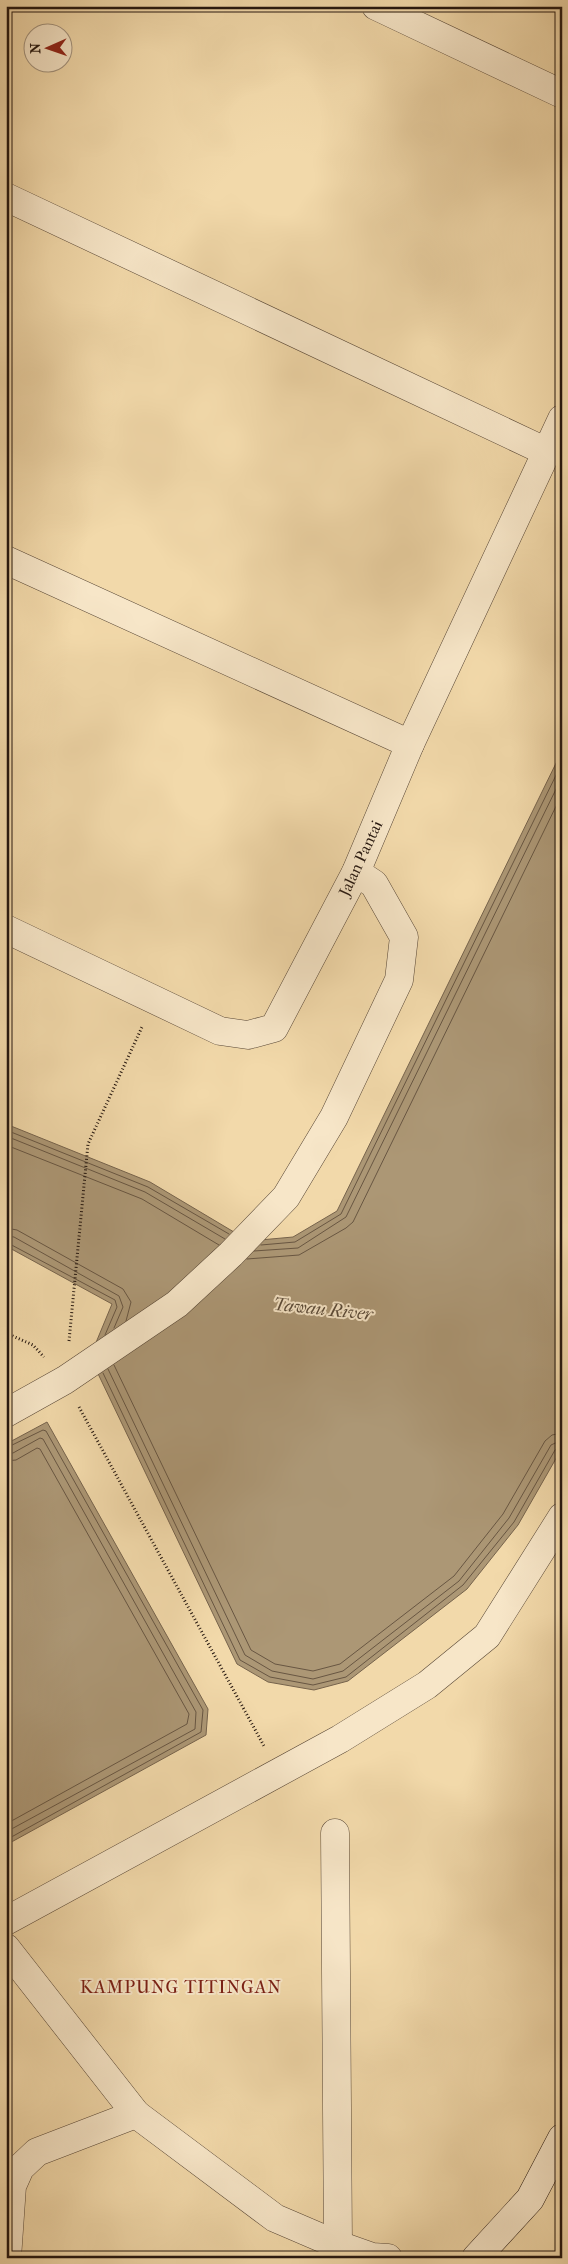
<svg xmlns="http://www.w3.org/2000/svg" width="568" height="2264" font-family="'IM FELL French Canon',serif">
	<rect width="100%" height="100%" fill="#f2d9aa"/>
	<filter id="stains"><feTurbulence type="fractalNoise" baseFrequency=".004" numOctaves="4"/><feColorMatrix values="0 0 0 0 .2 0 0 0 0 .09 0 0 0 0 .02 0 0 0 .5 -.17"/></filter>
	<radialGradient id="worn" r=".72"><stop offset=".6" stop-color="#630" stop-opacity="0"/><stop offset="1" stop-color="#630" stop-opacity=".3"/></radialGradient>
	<g fill="#ac9775" stroke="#76634c">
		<path d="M562 751V1448L518 1525 467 1589 348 1681 314 1690 268 1682 237 1664 90 1357 112 1304 6 1246V1124L150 1182 249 1241 293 1237 337 1211Z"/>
		<path d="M47 1422 208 1709 206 1735 6 1845V1444Z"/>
	</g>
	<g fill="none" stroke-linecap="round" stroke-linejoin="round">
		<g stroke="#685642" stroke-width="1">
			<path d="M6 1130 148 1187 229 1234"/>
			<path d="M6 1136 145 1192 225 1239"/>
			<path d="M6 1145 142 1199 219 1245"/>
			<path d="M6 1228 17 1230 123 1289 131 1302 126 1321"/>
			<path d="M6 1236 14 1237 119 1296 123 1307 114 1328"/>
			<path d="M6 1242 115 1300 117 1307 105 1335"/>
			<path d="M261 1245 295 1242 341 1214 562 763"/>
			<path d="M254 1251 298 1248 346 1217 562 777"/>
			<path d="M247 1259 299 1255 346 1228 353 1222 562 794"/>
			<path d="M114 1365 251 1650 275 1664 313 1671 340 1664 454 1576 503 1514 545 1441 552 1435 562 1433"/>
			<path d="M108 1369 245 1655 272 1671 313 1679 343 1671 459 1581 509 1518 551 1445 562 1440"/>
			<path d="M103 1373 240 1660 270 1677 313 1685 346 1677 463 1585 514 1522 555 1450 562 1447"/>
			<path d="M6 1448 43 1430 46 1431 203 1710 201 1732 6 1840"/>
			<path d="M6 1454 13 1453 40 1438 43 1439 196 1712 195 1729 6 1832"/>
			<path d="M6 1461 16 1460 37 1448 40 1449 189 1714 187 1724 6 1824"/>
		</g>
		<g stroke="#584736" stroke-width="29">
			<g id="street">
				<path d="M376 6 562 94"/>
				<path d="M6 197 547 452"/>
				<path d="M6 560 410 744"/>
				<path d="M6 929 220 1031 248 1035 274 1028 356 872 410 744 562 419"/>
				<path d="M6 1413 65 1380 177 1304 231 1254 286 1197 334 1117 399 980 404 937 374 884 356 872"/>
				<path d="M335 1833 338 2245"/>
				<path d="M6 1921 340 1739 427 1685 487 1636 562 1517"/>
				<path d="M6 1948 136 2114 275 2218 338 2245 372 2257 388 2258"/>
				<path d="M7 2258 12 2186 20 2168 37 2152 136 2114"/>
			</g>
		</g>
		<g stroke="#24160f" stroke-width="29">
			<path id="secondary" d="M476 2258 530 2199 562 2138"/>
		</g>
		<g stroke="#24160f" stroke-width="3" stroke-dasharray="1 2.5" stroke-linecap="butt">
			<path d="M6 1333 33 1345 44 1357"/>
			<path d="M69 1341 88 1144 142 1027"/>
			<path d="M79 1407 264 1746"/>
		</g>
		<use href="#street" stroke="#f7e6c8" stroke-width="28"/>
		<use href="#secondary" stroke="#f7e6c8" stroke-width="28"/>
	</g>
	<g text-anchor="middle" stroke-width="4" stroke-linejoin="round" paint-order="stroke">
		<g font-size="16" fill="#24160f" stroke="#f7e6c8">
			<text transform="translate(360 858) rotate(-65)" y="6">Jalan Pantai</text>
		</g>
		<g font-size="18" font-style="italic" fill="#5a4a38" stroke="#f7e6c8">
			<text transform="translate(323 1309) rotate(6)" y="6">Tawau River</text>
		</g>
		<g font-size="18" letter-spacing="1" fill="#7a1f14" stroke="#f7e6c8">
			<text x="181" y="1993">KAMPUNG TITINGAN</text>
		</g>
	</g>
	<rect width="568" height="2264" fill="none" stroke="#f2d9aa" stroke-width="25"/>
	<rect x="8" y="8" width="553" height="2249" fill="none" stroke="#24160f" stroke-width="2.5"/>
	<rect x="12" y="12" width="543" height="2239" fill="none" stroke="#24160f"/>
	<g transform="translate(48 48) rotate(268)"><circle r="24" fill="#f7e6c8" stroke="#a3937e"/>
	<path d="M0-4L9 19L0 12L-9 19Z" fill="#8f2418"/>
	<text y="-8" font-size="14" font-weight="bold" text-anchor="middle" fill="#24160f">N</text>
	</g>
	<rect width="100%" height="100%" filter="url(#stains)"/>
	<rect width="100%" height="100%" fill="url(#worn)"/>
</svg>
